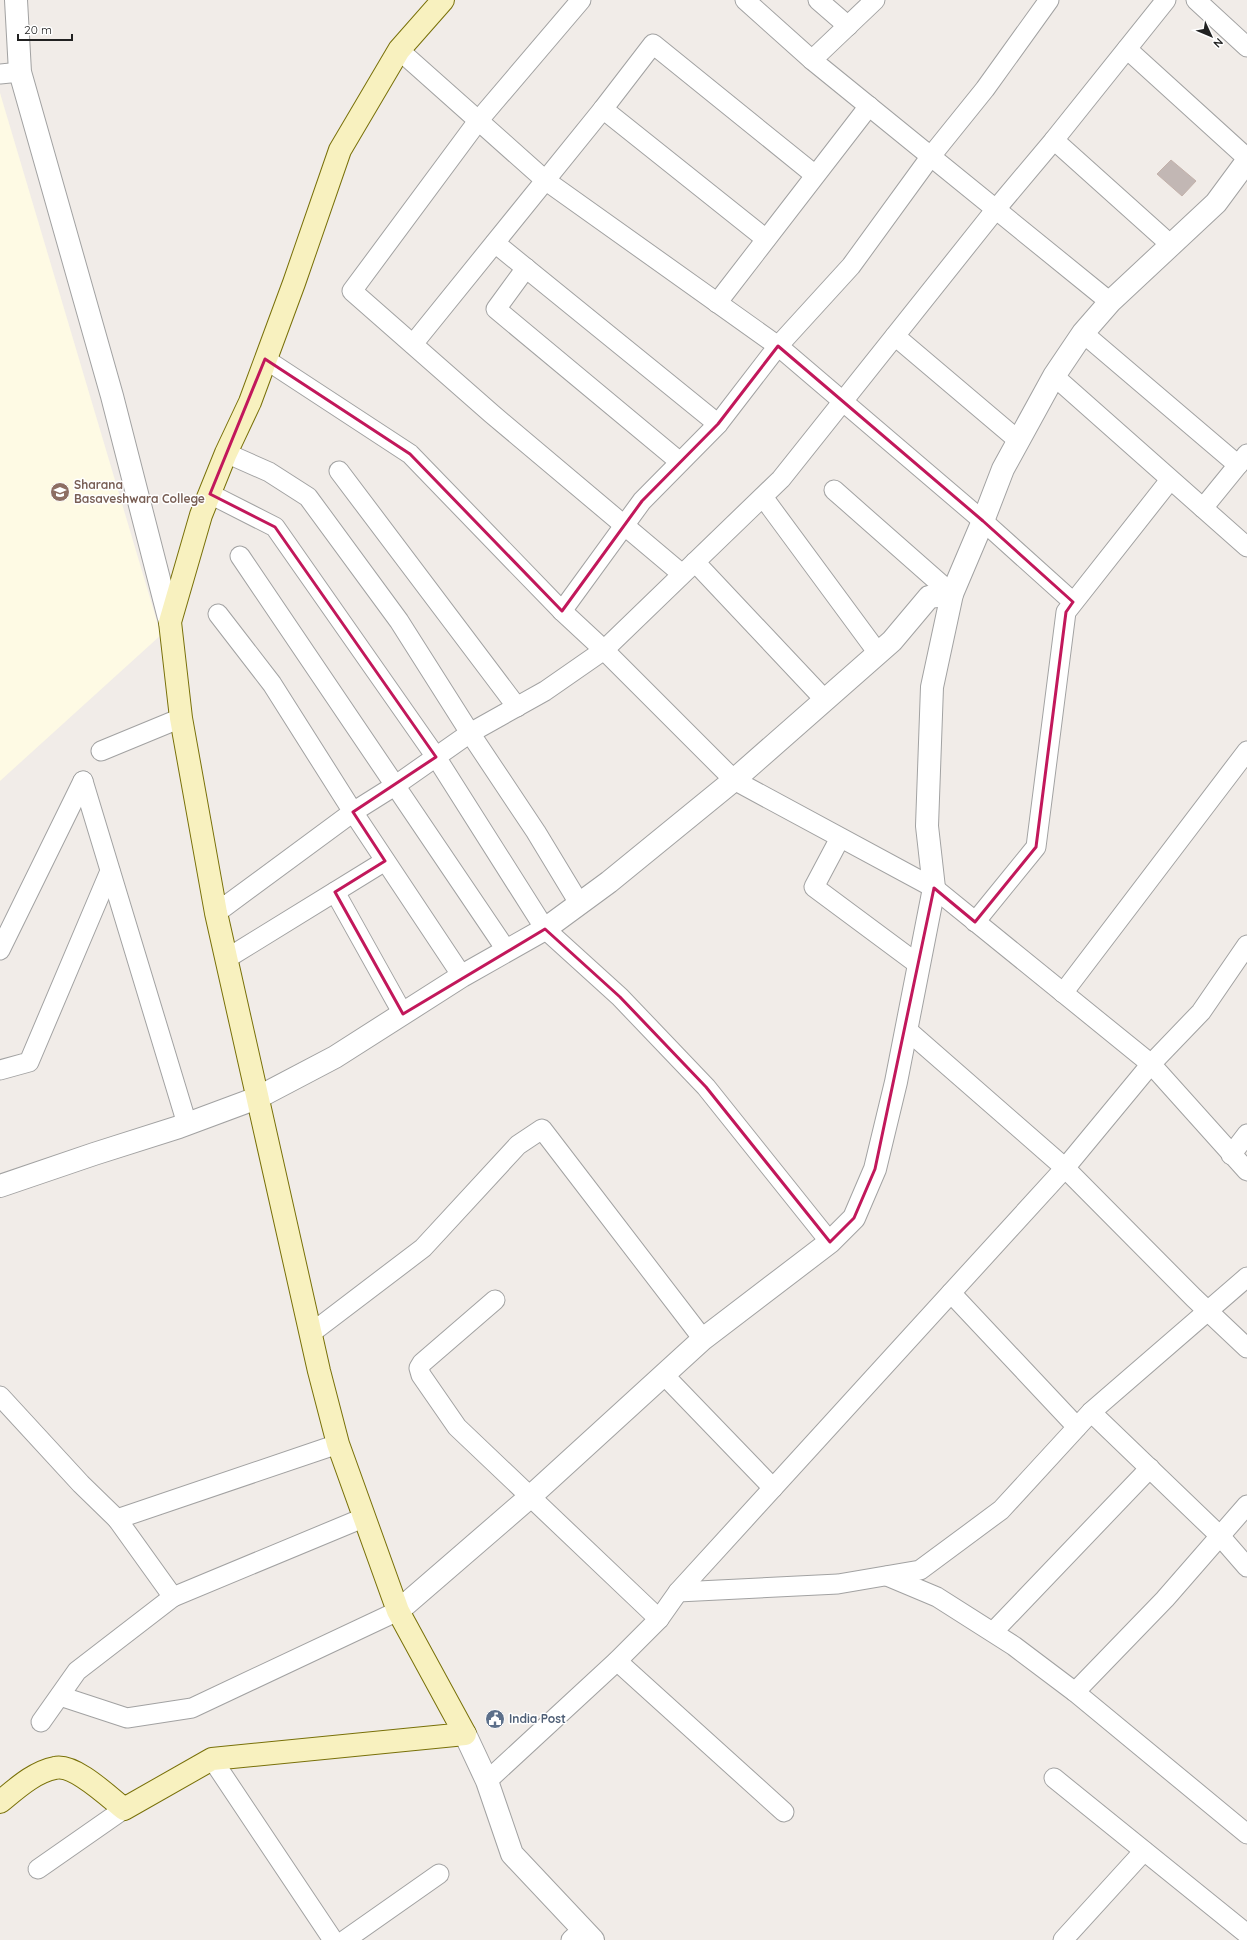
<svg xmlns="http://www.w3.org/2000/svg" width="1247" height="1940" font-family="Quicksand,sans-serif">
	<rect width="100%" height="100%" fill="#f1ece8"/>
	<path fill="#fefae4" d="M0 93 161 635 0 781Z"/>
	<path fill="#c2b7b4" stroke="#c3b1aa" d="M1171 160 1196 181 1182 196 1157 174Z"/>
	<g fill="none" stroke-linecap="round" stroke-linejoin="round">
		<g stroke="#a2a2a2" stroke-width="21">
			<g id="minor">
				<path d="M581 0 478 121 352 291 492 414 682 574"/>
				<path d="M745 0 812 60 1110 302"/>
				<path d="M818 0 848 26"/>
				<path d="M1166 0 1054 140 1171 245"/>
				<path d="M1196 0 1247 47"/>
				<path d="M1127 49 1247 158"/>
				<path d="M399 50 545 180 778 346 983 521 1073 602"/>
				<path d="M812 60 875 0"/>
				<path d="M0 74 20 72"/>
				<path d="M603 109 766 239"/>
				<path d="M495 243 718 424"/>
				<path d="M526 268 496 309 680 462"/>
				<path d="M717 303 869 106"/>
				<path d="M1083 333 1238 465"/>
				<path d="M895 336 1019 441"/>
				<path d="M413 344 603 109 653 44 815 175"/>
				<path d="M265 359 410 454 562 611 604 650 734 780 934 888 1151 1064 1247 1171"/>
				<path d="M1054 376 1247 547"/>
				<path d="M226 453 269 472 308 497 399 621 470 733 536 832 579 903"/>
				<path d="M339 471 517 707"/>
				<path d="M834 490 952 594"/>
				<path d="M210 494 275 527 436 757 545 929 620 997 706 1087 830 1242"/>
				<path d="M763 497 878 653"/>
				<path d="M1203 508 1247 454"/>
				<path d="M240 556 507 951"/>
				<path d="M695 562 825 700"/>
				<path d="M562 611 642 501 718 424 778 346 851 266 931 156 985 89 1049 0"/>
				<path d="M218 614 272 684 353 812 462 976"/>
				<path d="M101 751 181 718"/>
				<path d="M83 781 187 1124"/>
				<path d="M840 838 814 887 919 965"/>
				<path d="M335 892 403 1014"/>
				<path d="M216 913 353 812 396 785 470 733 545 691 604 650 781 479 996 209 1054 140"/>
				<path d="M975 922 1036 847 1066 612 1170 480"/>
				<path d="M0 950 83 781"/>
				<path d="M226 959 385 861"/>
				<path d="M1063 993 1247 751"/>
				<path d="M906 1029 1065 1168 1194 1298 1247 1348"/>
				<path d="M0 1070 29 1062 110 871"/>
				<path d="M1231 1155 1247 1134"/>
				<path d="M951 1293 1077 1427"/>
				<path d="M495 1300 422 1363 419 1368 421 1375 457 1427 659 1619"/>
				<path d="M310 1334 423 1248 518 1145 542 1129 703 1339"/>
				<path d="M664 1375 773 1488"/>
				<path d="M0 1396 81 1484 117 1519 173 1597 363 1518"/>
				<path d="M1091 1412 1220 1536 1247 1567"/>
				<path d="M117 1519 338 1444"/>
				<path d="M887 1576 937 1597 1014 1646 1075 1692 1247 1834"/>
				<path d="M678 1592 838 1584 920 1570 1001 1510 1091 1412 1247 1277"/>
				<path d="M993 1632 1150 1468"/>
				<path d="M617 1661 784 1812"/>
				<path d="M1075 1692 1165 1599 1247 1505"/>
				<path d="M60 1696 127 1718 192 1708 398 1611"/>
				<path d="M41 1722 77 1671 173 1597"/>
				<path d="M212 1759 333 1940"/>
				<path d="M1054 1778 1247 1934"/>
				<path d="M487 1781 617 1661 659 1619 678 1592 1065 1168 1151 1064 1201 1012 1247 945"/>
				<path d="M38 1869 124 1809"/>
				<path d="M345 1940 439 1874"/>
				<path d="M571 1940 583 1929"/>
				<path d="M1063 1940 1144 1851"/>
			</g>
		</g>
		<g stroke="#a2a2a2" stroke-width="24">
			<g id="tertiary">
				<path d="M16 0 20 72 112 396 170 622"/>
				<path d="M0 1186 94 1154 179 1127 257 1098 335 1057 462 976 545 929 609 882 734 780 892 641 929 597 952 594"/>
				<path d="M398 1611 531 1496 703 1339 830 1242 854 1218 875 1169 896 1082 934 888 927 826 932 687 952 594 983 521 1003 469 1054 376 1083 333 1110 302 1216 203 1247 161"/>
				<path d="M465 1734 487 1781 512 1854 593 1940"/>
			</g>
		</g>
		<g stroke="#787008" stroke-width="24">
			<path id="secondary" d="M0 1802C16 1789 34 1772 55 1768 74 1763 109 1797 124 1809L212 1759 465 1734 398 1611 338 1444 319 1371 216 913 181 718 170 622 201 515 226 453 250 402 294 283 340 150 399 50 443 0"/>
		</g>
		<use href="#minor" stroke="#fff" stroke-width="19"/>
		<use href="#tertiary" stroke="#fff" stroke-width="22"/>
		<use href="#secondary" stroke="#f8f1bf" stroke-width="22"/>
	</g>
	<path fill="none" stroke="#c2185b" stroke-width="3" stroke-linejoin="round" d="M778 346 983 521 1073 602 1066 612 1036 847 975 922 934 888 875 1169 854 1218 830 1242 706 1087 620 997 545 929 403 1014 335 892 385 861 353 812 436 757 275 527 210 494 265 359 410 454 562 611 642 501 718 424Z"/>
	<defs>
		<g id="university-disc" transform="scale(1)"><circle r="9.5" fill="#8d6e63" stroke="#fff"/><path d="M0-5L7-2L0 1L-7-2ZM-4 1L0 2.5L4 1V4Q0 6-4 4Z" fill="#fff"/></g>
		<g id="civic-disc" transform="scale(1)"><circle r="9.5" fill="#5c6f8a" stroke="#fff"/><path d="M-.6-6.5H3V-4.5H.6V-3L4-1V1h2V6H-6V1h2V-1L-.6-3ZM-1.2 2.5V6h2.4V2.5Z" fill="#fff"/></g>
	</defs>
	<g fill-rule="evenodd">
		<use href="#university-disc" x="60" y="492"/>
		<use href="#civic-disc" x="495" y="1719"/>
	</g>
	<g text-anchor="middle" stroke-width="3" stroke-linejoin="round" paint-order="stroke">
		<g font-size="12" font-weight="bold" fill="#785e54" stroke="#fff" text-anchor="start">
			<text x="74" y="489">Sharana<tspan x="74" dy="14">Basaveshwara College</tspan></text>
		</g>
		<g font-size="12" font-weight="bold" fill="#4e5e75" stroke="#fff" text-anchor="start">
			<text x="509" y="1723">India Post</text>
		</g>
	</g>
	<g transform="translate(1211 36) rotate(134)" stroke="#ffffff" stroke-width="3" paint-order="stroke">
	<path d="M0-3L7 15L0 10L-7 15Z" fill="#212121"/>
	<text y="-6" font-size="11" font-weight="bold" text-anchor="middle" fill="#212121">N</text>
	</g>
	<path d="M18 34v6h54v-6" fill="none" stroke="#212121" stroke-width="2"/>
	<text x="24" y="34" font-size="12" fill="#212121" stroke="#ffffff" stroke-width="3" paint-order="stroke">20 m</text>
</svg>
